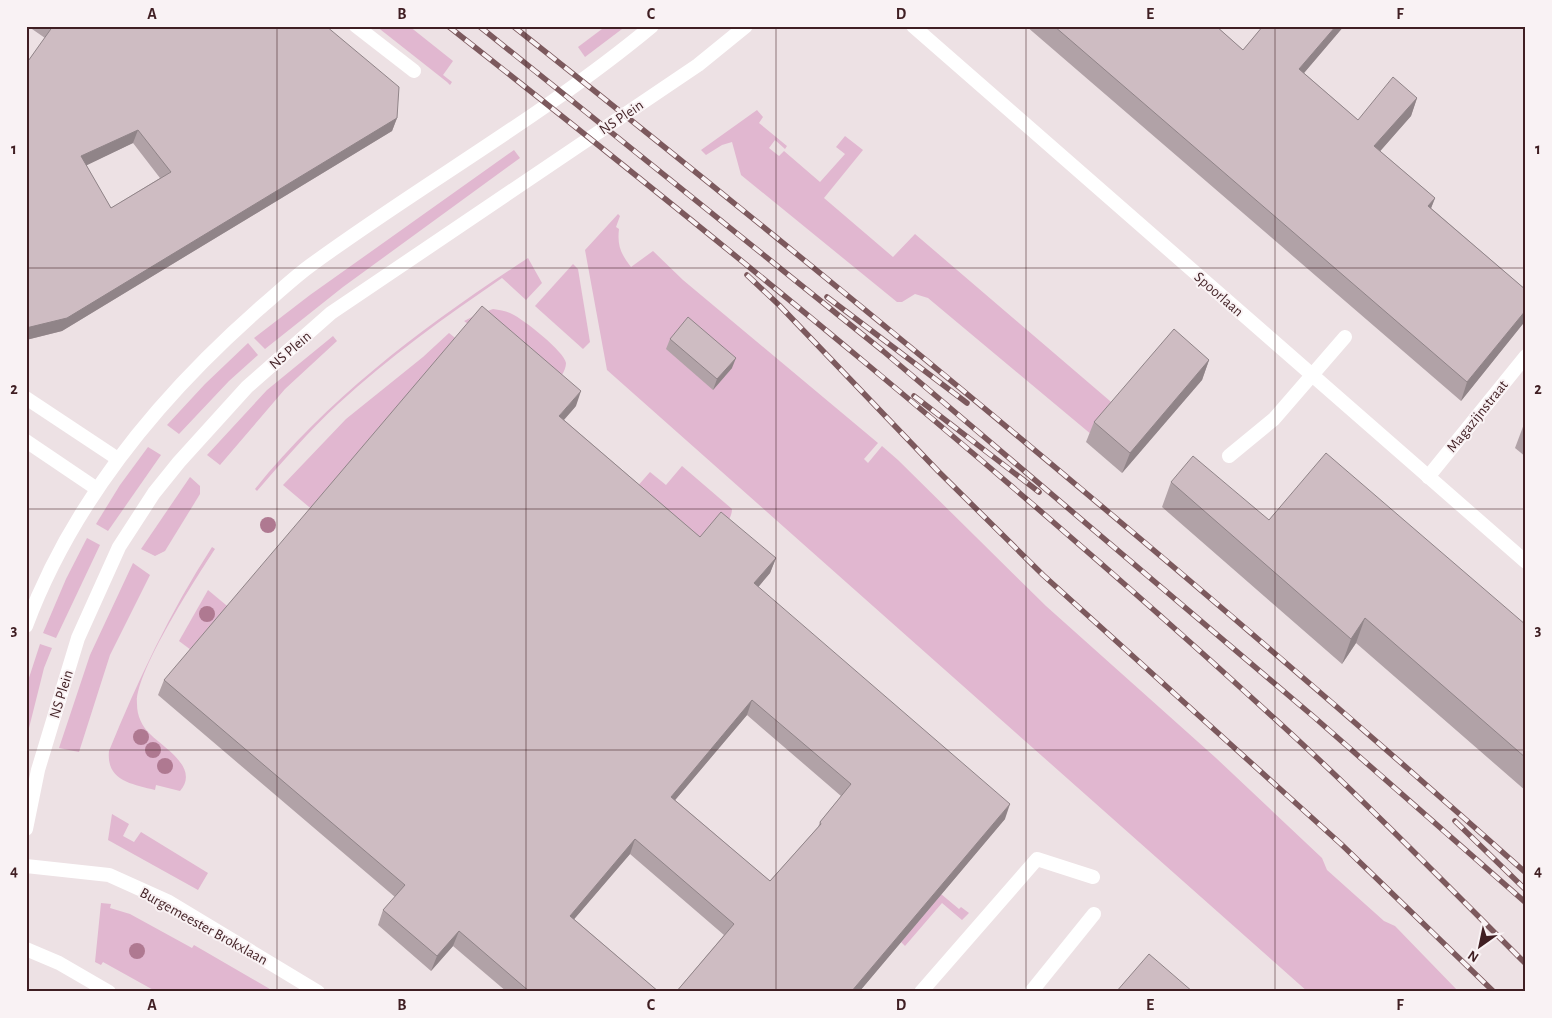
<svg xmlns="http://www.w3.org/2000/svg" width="1552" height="1018" font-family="'Alegreya Sans',sans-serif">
	<rect width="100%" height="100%" fill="#ede1e4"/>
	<g fill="#e1b7d0">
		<path d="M376 26H409L453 61 443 75 452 82 450 85 447 82Z"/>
		<path d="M606 26H626L585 57 578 47Z"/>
		<path d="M757 110 763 117 759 123 787 146 785 149 775 140 769 148 779 156 784 151 820 182 845 154 836 147 845 136 863 150 824 198 893 257 915 234 1117 407 1092 435 928 298 915 294 902 302H897L741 175 732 142 722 145 706 155 701 150Z"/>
		<path d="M514 150 520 158 343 287 265 349 254 338 310 295Z"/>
		<path d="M618 214 620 216 616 227 619 229C617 246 621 254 631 267L653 251 683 280 878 443 864 459 868 463 882 446 898 460 1046 606 1216 758 1322 858 1327 870 1384 921 1395 926 1459 992H1308L607 370 585 250Z"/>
		<path d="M528 258 542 283 526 300 502 278C445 317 389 357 338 404 309 431 283 461 257 491L255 489C331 395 427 324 528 258Z"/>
		<path d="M573 264 578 269 590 342 583 349 535 306Z"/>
		<path d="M493 309C500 310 506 311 512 314 523 319 565 352 566 363 566 372 558 380 553 387L464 321 474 316Z"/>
		<path d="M449 333 459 341 315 512 283 485 346 419 423 357Z"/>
		<path d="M333 336 337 341 285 389 220 465 207 455 267 390Z"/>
		<path d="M248 343 258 355 229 381 179 434 167 425 205 384Z"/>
		<path d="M148 447 161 455 108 531 96 524 120 485Z"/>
		<path d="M682 466 732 509C732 526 707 542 695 552L629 496 650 472 666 485Z"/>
		<path d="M190 477 200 486V494L165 551 155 556 141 549Z"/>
		<path d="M87 538 100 545 56 638 43 633 66 579Z"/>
		<path d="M212 547 215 549C196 578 134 674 137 704 137 716 142 726 150 734 164 748 200 768 180 791L156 785 155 790C132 784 106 781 109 751 138 680 170 612 212 547Z"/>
		<path d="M133 563 150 575 110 655 79 752 59 748 90 655Z"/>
		<path d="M208 590 232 610 195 653 179 641Z"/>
		<path d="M40 644 52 648 44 668 26 740V687Z"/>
		<path d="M112 814 129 824 123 836 134 842 141 832 208 873 198 890 108 840Z"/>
		<path d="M941 894 959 909 961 907 969 913 962 920 942 903 905 946 901 942Z"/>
		<path d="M101 903 111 904 110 908 130 914 192 948 194 945 275 992H157L103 962 101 965 95 962Z"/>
	</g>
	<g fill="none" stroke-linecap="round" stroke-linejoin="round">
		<g stroke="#fff" stroke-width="14">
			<path d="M1229 456 1274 419 1345 337"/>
			<path d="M921 992 1037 859 1093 877"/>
			<path d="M1031 992 1094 914"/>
		</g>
		<g stroke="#fff" stroke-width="14">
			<path d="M356 26 414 71"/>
			<path d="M26 398 118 459"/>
			<path d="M26 441 97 489"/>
			<path d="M1428 477 1526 356"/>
		</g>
		<g stroke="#fff" stroke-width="14">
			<path d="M913 26 1526 562"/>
			<path d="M26 626C73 500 160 396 260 308 277 294 293 278 311 265 423 183 545 115 652 26"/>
			<path d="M26 829 38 770 78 638 119 547 154 493 179 462 247 387 331 313 698 65 746 26"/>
			<path d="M26 866 109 875 169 902 318 992"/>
			<path d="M26 949 59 963 109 992"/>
		</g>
		<g stroke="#7c595d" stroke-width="5.5">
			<g id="rail">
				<path d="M448 26C730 248 1009 476 1274 718 1361 797 1443 881 1526 964"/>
				<path d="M479 26 883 351 1314 717 1526 903"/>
				<path d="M513 26C858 300 1197 580 1526 873"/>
				<path d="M747 275 779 305 938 471 1043 575 1341 844 1494 992"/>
				<path d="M827 297 967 403"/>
				<path d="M914 396 1039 492"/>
				<path d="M1455 821 1526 890"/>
			</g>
		</g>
		<use href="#rail" stroke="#f9f2f4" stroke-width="4" stroke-dasharray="11" stroke-linecap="butt"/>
	</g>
	<g fill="#af7991">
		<circle cx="268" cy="525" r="8"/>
		<circle cx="207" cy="614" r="8"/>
		<circle cx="141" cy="737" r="8"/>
		<circle cx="153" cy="750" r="8"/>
		<circle cx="165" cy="766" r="8"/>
		<circle cx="137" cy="951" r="8"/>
	</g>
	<g fill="#b1a2a7" fill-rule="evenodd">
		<path d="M33 26H326L397 118 392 131 62 331 26 340V64L45 38 32 29ZM133 143 160 178 111 208 86 165Z"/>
		<path d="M1026 26H1216L1243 50 1263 26H1344L1304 73 1358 120 1417 98 1411 116 1380 151 1435 198 1431 208 1526 290V320L1461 401Z"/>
		<path d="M670 339 732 368 713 390 666 349Z"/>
		<path d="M1209 360 1202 380 1122 473 1086 442 1094 422Z"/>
		<path d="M576 406 564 420 700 537 776 558 770 573 758 587 1005 819 859 992H676L724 935 630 854 574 919 659 992H507L453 946 431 971 378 925 383 910 395 897 158 695 164 680ZM747 715 841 796 820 822 818 827 770 881 675 800Z"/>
		<path d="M1526 422V457L1515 448 1524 424Z"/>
		<path d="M1171 482 1269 520 1526 625V791L1356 643 1342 664 1162 507Z"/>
	</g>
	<g fill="#908488">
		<path d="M1336 26H1344L1292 87 1299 69Z"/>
		<path d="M1417 98 1411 116 1368 165 1374 146Z"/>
		<path d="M397 118 392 131 62 331 26 340V328Z"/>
		<path d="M138 130 133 143 77 170 81 156Z"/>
		<path d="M1435 198 1428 216V206Z"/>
		<path d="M1526 310V320L1461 401 1467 382Z"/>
		<path d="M736 358 732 368 713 390 717 379Z"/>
		<path d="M1209 360 1202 380 1122 473 1130 453Z"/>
		<path d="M581 391 576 406 554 431 559 416Z"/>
		<path d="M776 558 770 573 749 598 754 583Z"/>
		<path d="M1365 618 1356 643 1342 664 1351 639Z"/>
		<path d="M752 700 747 715 665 812 671 797Z"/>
		<path d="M1010 804 1005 819 859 992H851Z"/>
		<path d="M635 839 630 854 564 931 570 916Z"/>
		<path d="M459 931 453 946 431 971 437 956Z"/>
	</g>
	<g fill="#cebcc2" stroke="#908488" fill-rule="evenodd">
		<path d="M53 26H326L399 87 397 118 67 318 26 328V64ZM138 130 171 172 111 208 81 156Z"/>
		<path d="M1054 26H1216L1243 50 1263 26H1336L1299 69 1358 120 1393 77 1417 98 1374 146 1435 198 1428 206 1526 290V310L1467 382Z"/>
		<path d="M482 306 581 391 559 416 700 537 721 512 776 558 754 583 1010 804 851 992H676L734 924 635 839 570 916 659 992H530L459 931 437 956 383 910 405 885 164 680ZM752 700 851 784 820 822 821 824 770 881 671 797Z"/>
		<path d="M688 317 736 358 717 379 670 339Z"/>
		<path d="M1174 329 1209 360 1130 453 1094 422Z"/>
		<path d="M1326 453 1526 625V758L1365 618 1351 639 1171 482 1193 456 1269 520Z"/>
		<path d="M1149 954 1193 992H1116Z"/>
	</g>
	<path fill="none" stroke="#401f23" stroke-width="1" stroke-opacity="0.55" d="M277 26V992M526 26V992M776 26V992M1026 26V992M1275 26V992M26 268H1526M26 509H1526M26 750H1526"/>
	<g text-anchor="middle" stroke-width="4" stroke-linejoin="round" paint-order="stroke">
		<g font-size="15" fill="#401f23" stroke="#f9f2f4">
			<text transform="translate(621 117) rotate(-34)" y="5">NS Plein</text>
			<text transform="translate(1219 294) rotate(41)" y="5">Spoorlaan</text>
			<text transform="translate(290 350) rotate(-41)" y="5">NS Plein</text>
			<text transform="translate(1477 416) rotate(-51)" y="5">Magazijnstraat</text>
			<text transform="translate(61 694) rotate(-73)" y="5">NS Plein</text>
			<text transform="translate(204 926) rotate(29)" y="5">Burgemeester Brokxlaan</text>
		</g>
	</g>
	<rect width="1552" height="1018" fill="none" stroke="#f9f2f4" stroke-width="55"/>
	<g transform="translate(1480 946) rotate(213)" stroke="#f9f2f4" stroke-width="4" paint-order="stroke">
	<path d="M0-4L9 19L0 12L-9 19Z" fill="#401f23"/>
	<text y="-8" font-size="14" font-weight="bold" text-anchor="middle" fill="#401f23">N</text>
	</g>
	<rect x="28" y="28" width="1496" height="962" fill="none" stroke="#401f23" stroke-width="2"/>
	<g font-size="16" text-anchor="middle" font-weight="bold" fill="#401f23">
		<text x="152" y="19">A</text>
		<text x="402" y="19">B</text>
		<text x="651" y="19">C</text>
		<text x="901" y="19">D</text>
		<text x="1150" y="19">E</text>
		<text x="1400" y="19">F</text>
		<text x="14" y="154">1</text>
		<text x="1538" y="154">1</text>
		<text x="14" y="394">2</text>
		<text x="1538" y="394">2</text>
		<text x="14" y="635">3</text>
		<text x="1538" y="635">3</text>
		<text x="14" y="876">4</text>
		<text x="1538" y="876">4</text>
		<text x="152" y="1010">A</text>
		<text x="402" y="1010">B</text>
		<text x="651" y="1010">C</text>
		<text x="901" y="1010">D</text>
		<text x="1150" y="1010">E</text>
		<text x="1400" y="1010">F</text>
	</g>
</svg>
